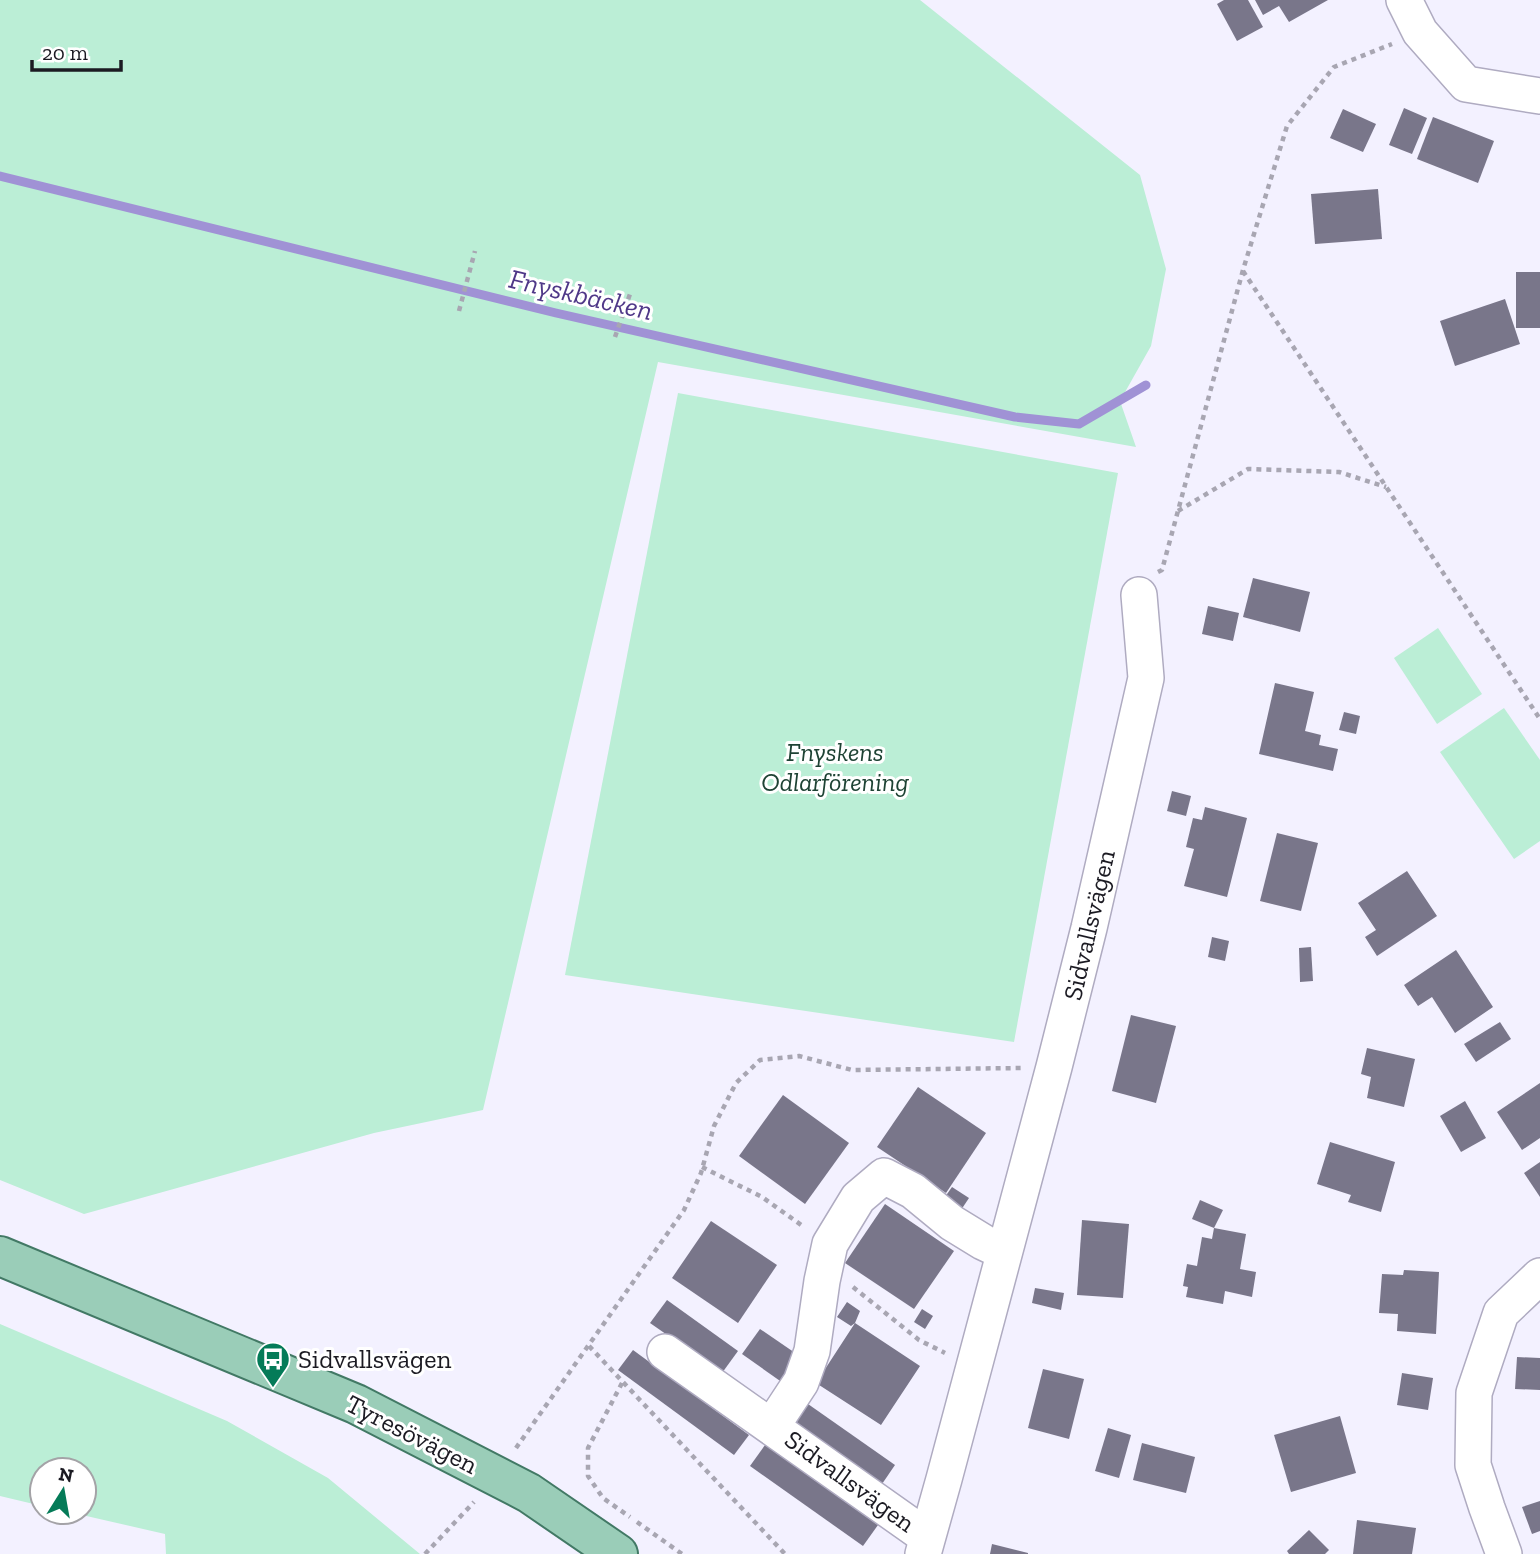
<svg xmlns="http://www.w3.org/2000/svg" width="1540" height="1554" font-family="'Zilla Slab',serif">
	<rect width="100%" height="100%" fill="#f3f1ff"/>
	<g fill="#bbeed6">
		<path d="M0 0H920L1140 175 1166 269 1151 346 1120 401 1136 447 658 362 483 1110 374 1133 84 1214 0 1180Z"/>
		<path d="M678 393 1118 473 1014 1042 565 975Z"/>
		<path d="M1438 628 1482 694 1437 724 1394 658Z"/>
		<path d="M1504 708 1540 760V841L1514 859 1440 752Z"/>
		<path d="M0 1324 227 1421 328 1478 420 1554H166L165 1534 69 1512H84V1470H42V1506L0 1496Z"/>
	</g>
	<g fill="none" stroke-linecap="round" stroke-linejoin="round">
		<path stroke="#a092d5" stroke-width="9" d="M0 176 556 313 1015 417 1079 424 1146 385"/>
	</g>
	<g fill="#79768a">
		<path d="M1224 0H1248L1263 27 1237 41 1217 4Z"/>
		<path d="M1255 0H1328L1289 22 1279 6 1263 15Z"/>
		<path d="M1404 108 1427 118 1412 154 1389 145Z"/>
		<path d="M1343 109 1376 124 1363 152 1330 138Z"/>
		<path d="M1433 117 1494 141 1478 183 1417 159Z"/>
		<path d="M1378 189 1382 239 1315 244 1311 194Z"/>
		<rect x="1516" y="272" width="24" height="56"/>
		<path d="M1505 299 1520 344 1455 366 1440 321Z"/>
		<path d="M1253 578 1310 592 1300 632 1243 617Z"/>
		<path d="M1208 606 1239 613 1233 641 1202 634Z"/>
		<path d="M1275 683 1314 692 1305 731 1321 735 1319 745 1338 749 1333 771 1259 754Z"/>
		<path d="M1344 712 1360 716 1356 734 1339 730Z"/>
		<path d="M1172 791 1191 796 1186 816 1167 811Z"/>
		<path d="M1205 807 1247 818 1227 897 1184 886 1194 849 1186 847 1193 818 1202 820Z"/>
		<path d="M1277 833 1318 843 1301 911 1260 901Z"/>
		<path d="M1407 871 1437 916 1377 956 1365 937 1376 930 1358 903Z"/>
		<path d="M1212 937 1229 941 1225 961 1208 957Z"/>
		<path d="M1311 947 1313 981 1300 982 1299 948Z"/>
		<path d="M1456 950 1493 1007 1455 1033 1432 997 1418 1006 1404 985Z"/>
		<path d="M1131 1015 1176 1026 1156 1103 1112 1091Z"/>
		<path d="M1500 1022 1511 1039 1476 1062 1464 1044Z"/>
		<path d="M1367 1048 1415 1059 1404 1107 1367 1098 1371 1077 1361 1074Z"/>
		<path d="M1540 1083V1138L1522 1150 1497 1112Z"/>
		<path d="M918 1087 986 1133 946 1193 877 1147Z"/>
		<path d="M783 1095 849 1143 805 1204 739 1156Z"/>
		<path d="M1465 1101 1486 1138 1461 1152 1440 1116Z"/>
		<path d="M1330 1142 1395 1162 1381 1212 1348 1202 1351 1195 1317 1184Z"/>
		<path d="M1540 1162V1197L1524 1173Z"/>
		<path d="M952 1187 969 1198 957 1216 940 1204Z"/>
		<path d="M1200 1200 1223 1210 1214 1228 1192 1219Z"/>
		<path d="M885 1204 954 1251 914 1309 845 1263Z"/>
		<path d="M1082 1220 1129 1224 1123 1298 1077 1295Z"/>
		<path d="M711 1221 777 1265 738 1323 672 1278Z"/>
		<path d="M1214 1228 1246 1234 1240 1269 1256 1272 1252 1297 1225 1291 1223 1304 1186 1297 1188 1287 1183 1286 1187 1264 1197 1266 1202 1237 1212 1239Z"/>
		<path d="M1404 1270 1439 1272 1436 1334 1397 1331 1398 1314 1379 1313 1382 1274 1403 1275Z"/>
		<path d="M1035 1288 1064 1293 1061 1310 1032 1303Z"/>
		<path d="M667 1300 738 1351 722 1373 650 1323Z"/>
		<path d="M847 1302 860 1311 855 1323 920 1366 881 1425 816 1383 855 1323 851 1326 837 1317Z"/>
		<path d="M922 1309 933 1316 925 1329 914 1322Z"/>
		<path d="M760 1329 801 1357 783 1383 742 1354Z"/>
		<path d="M633 1350 749 1435 734 1455 618 1370Z"/>
		<path d="M1517 1357 1540 1358V1390L1515 1389Z"/>
		<path d="M1043 1369 1084 1379 1069 1439 1028 1428Z"/>
		<path d="M1402 1373 1433 1378 1428 1410 1397 1405Z"/>
		<path d="M808 1404 895 1465 882 1484 795 1423Z"/>
		<path d="M1340 1416 1356 1473 1291 1492 1274 1435Z"/>
		<path d="M1108 1428 1131 1435 1119 1478 1095 1471Z"/>
		<path d="M1142 1443 1195 1457 1186 1493 1133 1480Z"/>
		<path d="M765 1445 878 1525 863 1546 750 1466Z"/>
		<path d="M1540 1501V1531L1532 1534 1522 1507Z"/>
		<path d="M1357 1520 1416 1528 1412 1554H1353Z"/>
		<path d="M1309 1530 1329 1550 1325 1554H1289L1287 1551Z"/>
		<path d="M992 1544 1028 1553V1554H990Z"/>
	</g>
	<g fill="none" stroke-linecap="round" stroke-linejoin="round">
		<g stroke="#afabc1" stroke-width="38">
			<g id="minor">
				<path d="M1404 0 1420 32 1466 84 1540 96"/>
				<path d="M665 1352 927 1537"/>
				<path d="M772 1426 801 1382 812 1351 822 1281 830 1244 858 1198 884 1176 913 1191 952 1223 983 1242 1004 1252"/>
				<path d="M923 1554 944 1479 1054 1067 1089 928 1146 678 1139 595"/>
				<path d="M1504 1554 1487 1508 1473 1465 1474 1393 1501 1313 1540 1276"/>
			</g>
		</g>
		<g stroke="#427965" stroke-width="42">
			<path id="major" d="M0 1256 356 1404 529 1493 618 1554"/>
		</g>
		<g stroke="#a8a6b2" stroke-width="4.5" stroke-dasharray="5 5" stroke-linecap="butt">
			<path d="M1243 271 1540 719"/>
			<path d="M459 311 475 251"/>
			<path d="M615 337 630 294"/>
			<path d="M1178 511 1248 469 1339 472 1386 487"/>
			<path d="M1158 572 1162 570 1243 270 1287 126 1334 67 1392 44"/>
			<path d="M702 1167 762 1197 804 1227"/>
			<path d="M853 1287 919 1340 945 1353"/>
			<path d="M589 1346 785 1554"/>
			<path d="M622 1383 588 1448V1476L603 1498 630 1517"/>
			<path d="M516 1448 684 1210 701 1173 714 1126 736 1083 760 1060 799 1056 852 1070 1022 1068"/>
			<path d="M637 1522 682 1554"/>
			<path d="M425 1554 474 1502"/>
		</g>
		<use href="#minor" stroke="#fff" stroke-width="35"/>
		<use href="#major" stroke="#9acdb8" stroke-width="38"/>
	</g>
	<defs>
		<g id="bus-pin" transform="scale(1.75)"><path d="M0 17L-7.5 6A9.5 9.5 0 1 1 7.5 6Z" fill="#057b58" stroke="#fff"/><path d="M-5-6H5V4H4V6H2V4H-2V6H-4V4H-5ZM-3.5-4V0h7V-4ZM-3.5 1.2v1.5H-2V1.2ZM2 1.2v1.5H3.5V1.2Z" fill="#fff"/></g>
	</defs>
	<g fill-rule="evenodd">
		<use href="#bus-pin" x="273" y="1359"/>
	</g>
	<g text-anchor="middle" stroke-width="6" stroke-linejoin="round" paint-order="stroke">
		<g font-size="26" font-style="italic" fill="#1e4334" stroke="#fff">
			<text x="835" y="761">Fnyskens<tspan x="835" dy="30">Odlarförening</tspan></text>
		</g>
		<g font-size="26" fill="#1b1a22" stroke="#fff">
			<text transform="translate(1089 925) rotate(-77)" y="9">Sidvallsvägen</text>
			<text transform="translate(412 1434) rotate(27)" y="9">Tyresövägen</text>
			<text transform="translate(850 1481) rotate(36)" y="9">Sidvallsvägen</text>
		</g>
		<g font-size="26" fill="#1b1a22" stroke="#fff" text-anchor="start">
			<text x="298" y="1368">Sidvallsvägen</text>
		</g>
		<g font-size="28" font-style="italic" fill="#4f3888" stroke="#fff">
			<text transform="translate(581 294) rotate(13)" y="10">Fnyskbäcken</text>
		</g>
	</g>
	<g transform="translate(63 1491) rotate(11)"><circle r="33" fill="#ffffff" stroke="#a4a3a7" stroke-width="2"/>
	<path d="M0-5L12 26L0 18L-12 26Z" fill="#057b58"/>
	<text y="-10" font-size="19" font-weight="bold" text-anchor="middle" fill="#1b1a22">N</text>
	</g>
	<path d="M32 60v10h89v-10" fill="none" stroke="#1b1a22" stroke-width="3.5"/>
	<text x="42" y="60" font-size="21" fill="#1b1a22" stroke="#ffffff" stroke-width="5" paint-order="stroke">20 m</text>
</svg>
